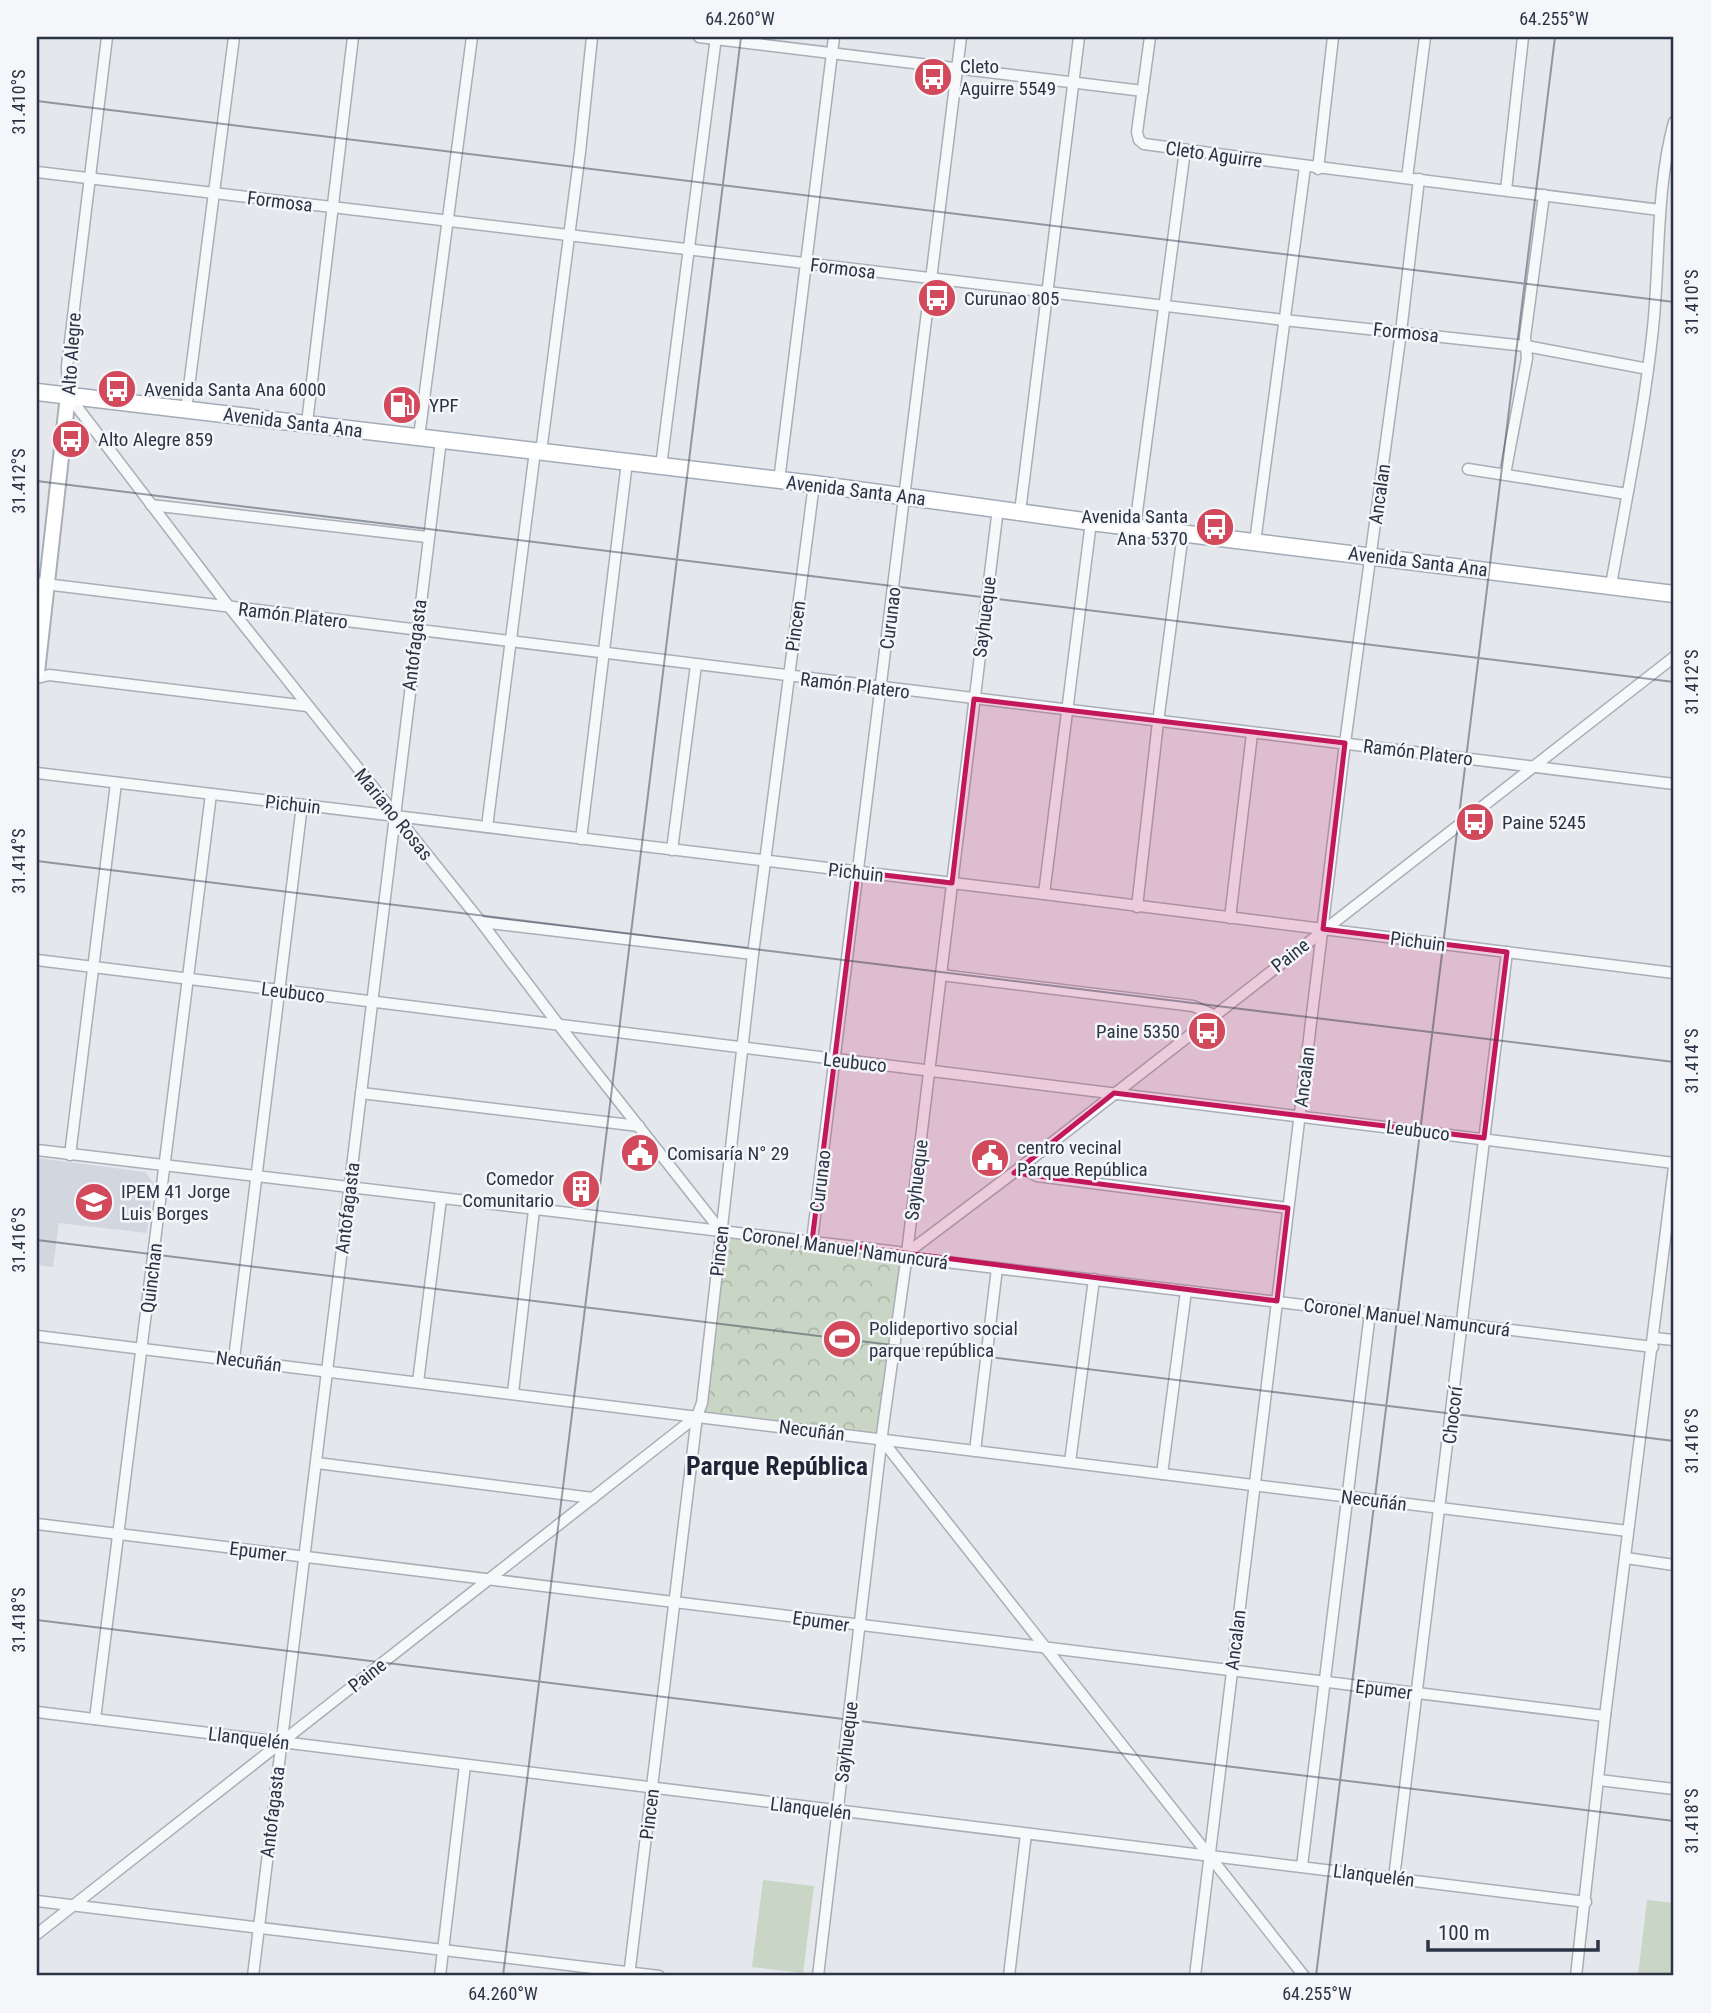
<svg xmlns="http://www.w3.org/2000/svg" width="1711" height="2013" font-family="'Roboto Condensed',sans-serif">
	<defs>
		<pattern id="park-crowns" width="20" height="18" patternUnits="userSpaceOnUse" patternTransform="scale(1.75)"><rect width="20" height="18" fill="#c9d6c5"/><path d="M2 6a3 3 0 1 1 6 0M12 15a3 3 0 1 1 6 0" fill="none" stroke="#adb8ab"/></pattern>
	</defs>
	<rect width="100%" height="100%" fill="#e4e7ec"/>
	<path fill="#d2d6de" d="M37 1158 145 1172 153 1182 147 1233 59 1223 53 1267 37 1265Z"/>
	<g fill="#c9d6c5">
		<path d="M763 1880 814 1886 803 1973 752 1967Z"/>
		<path d="M1647 1900 1674 1903V1976H1638Z"/>
	</g>
	<path fill="url(#park-crowns)" d="M721 1231 907 1253 882 1440 697 1416Z"/>
	<g fill="none" stroke-linecap="round" stroke-linejoin="round">
		<g stroke="#a9aeb7" stroke-width="13">
			<g id="street">
				<path d="M107 37 67 366 68 395 230 608 481 922 558 1024 721 1231"/>
				<path d="M699 37 1143 91"/>
				<path d="M1150 37 1137 132 1139 140 1144 144C1316 168 1488 188 1660 210"/>
				<path d="M1318 169 1333 37"/>
				<path d="M37 172 1284 320 1526 346 1648 369"/>
				<path d="M1407 178 1425 37"/>
				<path d="M1506 190 1523 37"/>
				<path d="M186 410 234 37"/>
				<path d="M307 423 353 37"/>
				<path d="M419 437 472 37"/>
				<path d="M541 452 580 152 592 37"/>
				<path d="M661 466 716 37"/>
				<path d="M1468 469 1627 494"/>
				<path d="M1505 474 1527 358 1525 337 1544 195"/>
				<path d="M779 481 834 37"/>
				<path d="M151 505 427 537"/>
				<path d="M1020 512 1079 37"/>
				<path d="M1135 527 1185 150"/>
				<path d="M1255 542 1305 167"/>
				<path d="M37 583 1674 784"/>
				<path d="M1611 585C1626 500 1644 414 1653 328 1660 261 1656 187 1674 122"/>
				<path d="M37 678 49 675 307 706"/>
				<path d="M37 773 1044 894 1674 973"/>
				<path d="M487 827 535 451"/>
				<path d="M581 839 627 462"/>
				<path d="M672 850 696 665"/>
				<path d="M1044 894 1091 522"/>
				<path d="M1137 907 1158 722 1183 533"/>
				<path d="M1230 918 1252 734"/>
				<path d="M481 922 753 954"/>
				<path d="M37 960 1674 1163"/>
				<path d="M941 975 1193 1006 1214 1015"/>
				<path d="M361 1093 639 1126"/>
				<path d="M37 1150 898 1252 921 1259 1653 1347"/>
				<path d="M70 1155 116 783"/>
				<path d="M1021 1167 1037 1176 1288 1208"/>
				<path d="M812 1241 961 37"/>
				<path d="M907 1253 1021 1167 1674 657"/>
				<path d="M37 1336 1628 1531"/>
				<path d="M1654 1338 1674 1340"/>
				<path d="M234 1359 302 805"/>
				<path d="M418 1382 441 1199"/>
				<path d="M513 1393 534 1210"/>
				<path d="M882 1440 1304 1976"/>
				<path d="M975 1451 997 1268"/>
				<path d="M1070 1462 1094 1279"/>
				<path d="M317 1463 593 1498"/>
				<path d="M1162 1474 1186 1291"/>
				<path d="M37 1524 1605 1716"/>
				<path d="M1626 1558 1674 1565"/>
				<path d="M37 1712 1586 1902"/>
				<path d="M95 1719 211 794"/>
				<path d="M1599 1780 1674 1789"/>
				<path d="M1302 1866 1370 1313"/>
				<path d="M1394 1878 1507 952"/>
				<path d="M37 1901 659 1976"/>
				<path d="M37 1934 697 1416"/>
				<path d="M253 1976 441 440"/>
				<path d="M440 1976 465 1765"/>
				<path d="M629 1976 697 1416 702 1403 753 954 814 484"/>
				<path d="M818 1976 883 1427 906 1261 998 508"/>
				<path d="M1009 1976 1026 1834"/>
				<path d="M1195 1976 1345 743 1401 332 1419 179"/>
				<path d="M1576 1976 1605 1716 1674 1167"/>
			</g>
		</g>
		<g stroke="#a9aeb7" stroke-width="18">
			<path id="secondary" d="M37 672 68 395"/>
		</g>
		<g stroke="#a3abb8" stroke-width="19">
			<path id="primary" d="M37 392 814 484 1091 522 1674 594"/>
		</g>
		<use href="#street" stroke="#f7f8fa" stroke-width="10"/>
		<use href="#secondary" stroke="#fff" stroke-width="14"/>
		<use href="#primary" stroke="#fff" stroke-width="16"/>
	</g>
	<path fill="#c2185b" fill-opacity="0.2" stroke="#c2185b" stroke-width="5" stroke-linejoin="round" d="M974 699 1345 743 1323 929 1507 952 1484 1138 1114 1093 1014 1173 1288 1208 1277 1301 812 1241 858 872 952 883Z"/>
	<path fill="none" stroke="#2b3445" stroke-width="2" stroke-opacity="0.45" d="M37 101 1674 302M37 481 1674 682M37 861 1674 1062M37 1240 1674 1441M37 1620 1674 1821M503 1976 741 37M1316 1976 1555 37"/>
	<defs>
		<g id="bus-disc" transform="scale(2.0125)"><circle r="9.5" fill="#d1495b" stroke="#f4f6f9"/><path d="M-5-6H5V4H4V6H2V4H-2V6H-4V4H-5ZM-3.5-4V0h7V-4ZM-3.5 1.2v1.5H-2V1.2ZM2 1.2v1.5H3.5V1.2Z" fill="#fff"/></g>
		<g id="fuel-disc" transform="scale(2.0125)"><circle r="9.5" fill="#d1495b" stroke="#f4f6f9"/><path d="M-5.5-6h7V0h2V4h1.3V-2.5L3-4.5l.8-.8L6-3V5H2.5V1h-1V6h-7ZM-4.2-4.7v3.2H.2V-4.7Z" fill="#fff"/></g>
		<g id="civic-disc" transform="scale(2.0125)"><circle r="9.5" fill="#d1495b" stroke="#f4f6f9"/><path d="M-.6-6.5H3V-4.5H.6V-3L4-1V1h2V6H-6V1h2V-1L-.6-3ZM-1.2 2.5V6h2.4V2.5Z" fill="#fff"/></g>
		<g id="building-disc" transform="scale(2.0125)"><circle r="9.5" fill="#d1495b" stroke="#f4f6f9"/><path d="M-4-6H4V6H1V3H-1V6H-4ZM-2.5-4.3h1.7v1.8h-1.7ZM.8-4.3h1.7v1.8H.8ZM-2.5-1h1.7V.8h-1.7ZM.8-1h1.7V.8H.8Z" fill="#fff"/></g>
		<g id="school-disc" transform="scale(2.0125)"><circle r="9.5" fill="#d1495b" stroke="#f4f6f9"/><path d="M0-5L7-2L0 1L-7-2ZM-4 1L0 2.5L4 1V4Q0 6-4 4Z" fill="#fff"/></g>
		<g id="stadium-disc" transform="scale(2.0125)"><circle r="9.5" fill="#d1495b" stroke="#f4f6f9"/><path d="M0-5a6.5 5 0 1 0 0 10a6.5 5 0 1 0 0-10ZM-3.5-1.8h7v3.6h-7Z" fill="#fff"/></g>
	</defs>
	<g fill-rule="evenodd">
		<use href="#bus-disc" x="933" y="77"/>
		<use href="#bus-disc" x="937" y="298"/>
		<use href="#bus-disc" x="117" y="389"/>
		<use href="#fuel-disc" x="402" y="405"/>
		<use href="#bus-disc" x="71" y="439"/>
		<use href="#bus-disc" x="1215" y="527"/>
		<use href="#bus-disc" x="1475" y="822"/>
		<use href="#bus-disc" x="1207" y="1031"/>
		<use href="#civic-disc" x="640" y="1153"/>
		<use href="#civic-disc" x="990" y="1158"/>
		<use href="#building-disc" x="581" y="1189"/>
		<use href="#school-disc" x="94" y="1202"/>
		<use href="#stadium-disc" x="842" y="1339"/>
	</g>
	<g text-anchor="middle" stroke-width="5" stroke-linejoin="round" paint-order="stroke">
		<g font-size="19" fill="#2b3445" stroke="#f4f6f9" text-anchor="start">
			<text x="960" y="73">Cleto<tspan x="960" dy="22">Aguirre 5549</tspan></text>
			<text x="964" y="305">Curunao 805</text>
			<text x="144" y="396">Avenida Santa Ana 6000</text>
			<text x="429" y="412">YPF</text>
			<text x="98" y="446">Alto Alegre 859</text>
			<text x="1188" y="523" text-anchor="end">Avenida Santa<tspan x="1188" dy="22">Ana 5370</tspan></text>
			<text x="1502" y="829">Paine 5245</text>
			<text x="1180" y="1038" text-anchor="end">Paine 5350</text>
			<text x="1017" y="1154">centro vecinal<tspan x="1017" dy="22">Parque República</tspan></text>
			<text x="667" y="1160">Comisaría N° 29</text>
			<text x="554" y="1185" text-anchor="end">Comedor<tspan x="554" dy="22">Comunitario</tspan></text>
			<text x="121" y="1198">IPEM 41 Jorge<tspan x="121" dy="22">Luis Borges</tspan></text>
			<text x="869" y="1335">Polideportivo social<tspan x="869" dy="22">parque república</tspan></text>
		</g>
		<g font-size="19" fill="#2b3445" stroke="#f4f6f9">
			<text transform="translate(1214 154) rotate(8)" y="7">Cleto Aguirre</text>
			<text transform="translate(280 201) rotate(7)" y="7">Formosa</text>
			<text transform="translate(843 268) rotate(7)" y="7">Formosa</text>
			<text transform="translate(1406 332) rotate(6)" y="7">Formosa</text>
			<text transform="translate(71 354) rotate(-86)" y="7">Alto Alegre</text>
			<text transform="translate(293 422) rotate(7)" y="7">Avenida Santa Ana</text>
			<text transform="translate(856 490) rotate(7)" y="7">Avenida Santa Ana</text>
			<text transform="translate(1379 494) rotate(-82)" y="7">Ancalan</text>
			<text transform="translate(1418 561) rotate(7)" y="7">Avenida Santa Ana</text>
			<text transform="translate(293 615) rotate(7)" y="7">Ramón Platero</text>
			<text transform="translate(984 617) rotate(-83)" y="7">Sayhueque</text>
			<text transform="translate(890 618) rotate(-83)" y="7">Curunao</text>
			<text transform="translate(795 626) rotate(-82)" y="7">Pincen</text>
			<text transform="translate(414 645) rotate(-83)" y="7">Antofagasta</text>
			<text transform="translate(855 685) rotate(7)" y="7">Ramón Platero</text>
			<text transform="translate(1418 752) rotate(7)" y="7">Ramón Platero</text>
			<text transform="translate(293 804) rotate(6)" y="7">Pichuin</text>
			<text transform="translate(394 814) rotate(51)" y="7">Mariano Rosas</text>
			<text transform="translate(856 872) rotate(6)" y="7">Pichuin</text>
			<text transform="translate(1418 941) rotate(7)" y="7">Pichuin</text>
			<text transform="translate(1290 955) rotate(-38)" y="7">Paine</text>
			<text transform="translate(293 992) rotate(7)" y="7">Leubuco</text>
			<text transform="translate(855 1062) rotate(6)" y="7">Leubuco</text>
			<text transform="translate(1304 1077) rotate(-83)" y="7">Ancalan</text>
			<text transform="translate(1418 1130) rotate(7)" y="7">Leubuco</text>
			<text transform="translate(916 1180) rotate(-83)" y="7">Sayhueque</text>
			<text transform="translate(820 1181) rotate(-83)" y="7">Curunao</text>
			<text transform="translate(347 1208) rotate(-83)" y="7">Antofagasta</text>
			<text transform="translate(845 1248) rotate(8)" y="7">Coronel Manuel Namuncurá</text>
			<text transform="translate(719 1251) rotate(-84)" y="7">Pincen</text>
			<text transform="translate(151 1278) rotate(-83)" y="7">Quinchan</text>
			<text transform="translate(1407 1317) rotate(7)" y="7">Coronel Manuel Namuncurá</text>
			<text transform="translate(249 1361) rotate(7)" y="7">Necuñán</text>
			<text transform="translate(1452 1415) rotate(-83)" y="7">Chocorí</text>
			<text transform="translate(812 1430) rotate(7)" y="7">Necuñán</text>
			<text transform="translate(1374 1500) rotate(7)" y="7">Necuñán</text>
			<text transform="translate(258 1551) rotate(7)" y="7">Epumer</text>
			<text transform="translate(821 1621) rotate(8)" y="7">Epumer</text>
			<text transform="translate(1235 1640) rotate(-83)" y="7">Ancalan</text>
			<text transform="translate(367 1675) rotate(-38)" y="7">Paine</text>
			<text transform="translate(1384 1689) rotate(7)" y="7">Epumer</text>
			<text transform="translate(249 1738) rotate(7)" y="7">Llanquelén</text>
			<text transform="translate(846 1742) rotate(-83)" y="7">Sayhueque</text>
			<text transform="translate(811 1808) rotate(7)" y="7">Llanquelén</text>
			<text transform="translate(272 1812) rotate(-83)" y="7">Antofagasta</text>
			<text transform="translate(649 1814) rotate(-83)" y="7">Pincen</text>
			<text transform="translate(1374 1875) rotate(7)" y="7">Llanquelén</text>
		</g>
		<g font-size="26" font-weight="bold" fill="#1d2536" stroke="#f4f6f9">
			<text x="777" y="1475">Parque República</text>
		</g>
	</g>
	<rect width="1711" height="2013" fill="none" stroke="#f4f6f9" stroke-width="77"/>
	<path d="M1428 1940v10h170v-10" fill="none" stroke="#2b3445" stroke-width="3.5"/>
	<text x="1438" y="1940" font-size="21" fill="#2b3445" stroke="#f4f6f9" stroke-width="5" paint-order="stroke">100 m</text>
	<rect x="38" y="38" width="1634" height="1936" fill="none" stroke="#2b3445" stroke-width="2.5"/>
	<g font-size="18" text-anchor="middle" fill="#2b3445">
		<text x="740" y="25">64.260°W</text>
		<text x="1554" y="25">64.255°W</text>
		<text transform="translate(19 102) rotate(-90)" y="6">31.410°S</text>
		<text transform="translate(1692 302) rotate(-90)" y="6">31.410°S</text>
		<text transform="translate(19 481) rotate(-90)" y="6">31.412°S</text>
		<text transform="translate(1692 682) rotate(-90)" y="6">31.412°S</text>
		<text transform="translate(19 861) rotate(-90)" y="6">31.414°S</text>
		<text transform="translate(1692 1061) rotate(-90)" y="6">31.414°S</text>
		<text transform="translate(19 1240) rotate(-90)" y="6">31.416°S</text>
		<text transform="translate(1692 1441) rotate(-90)" y="6">31.416°S</text>
		<text transform="translate(19 1620) rotate(-90)" y="6">31.418°S</text>
		<text transform="translate(1692 1821) rotate(-90)" y="6">31.418°S</text>
		<text x="503" y="2000">64.260°W</text>
		<text x="1317" y="2000">64.255°W</text>
	</g>
</svg>
